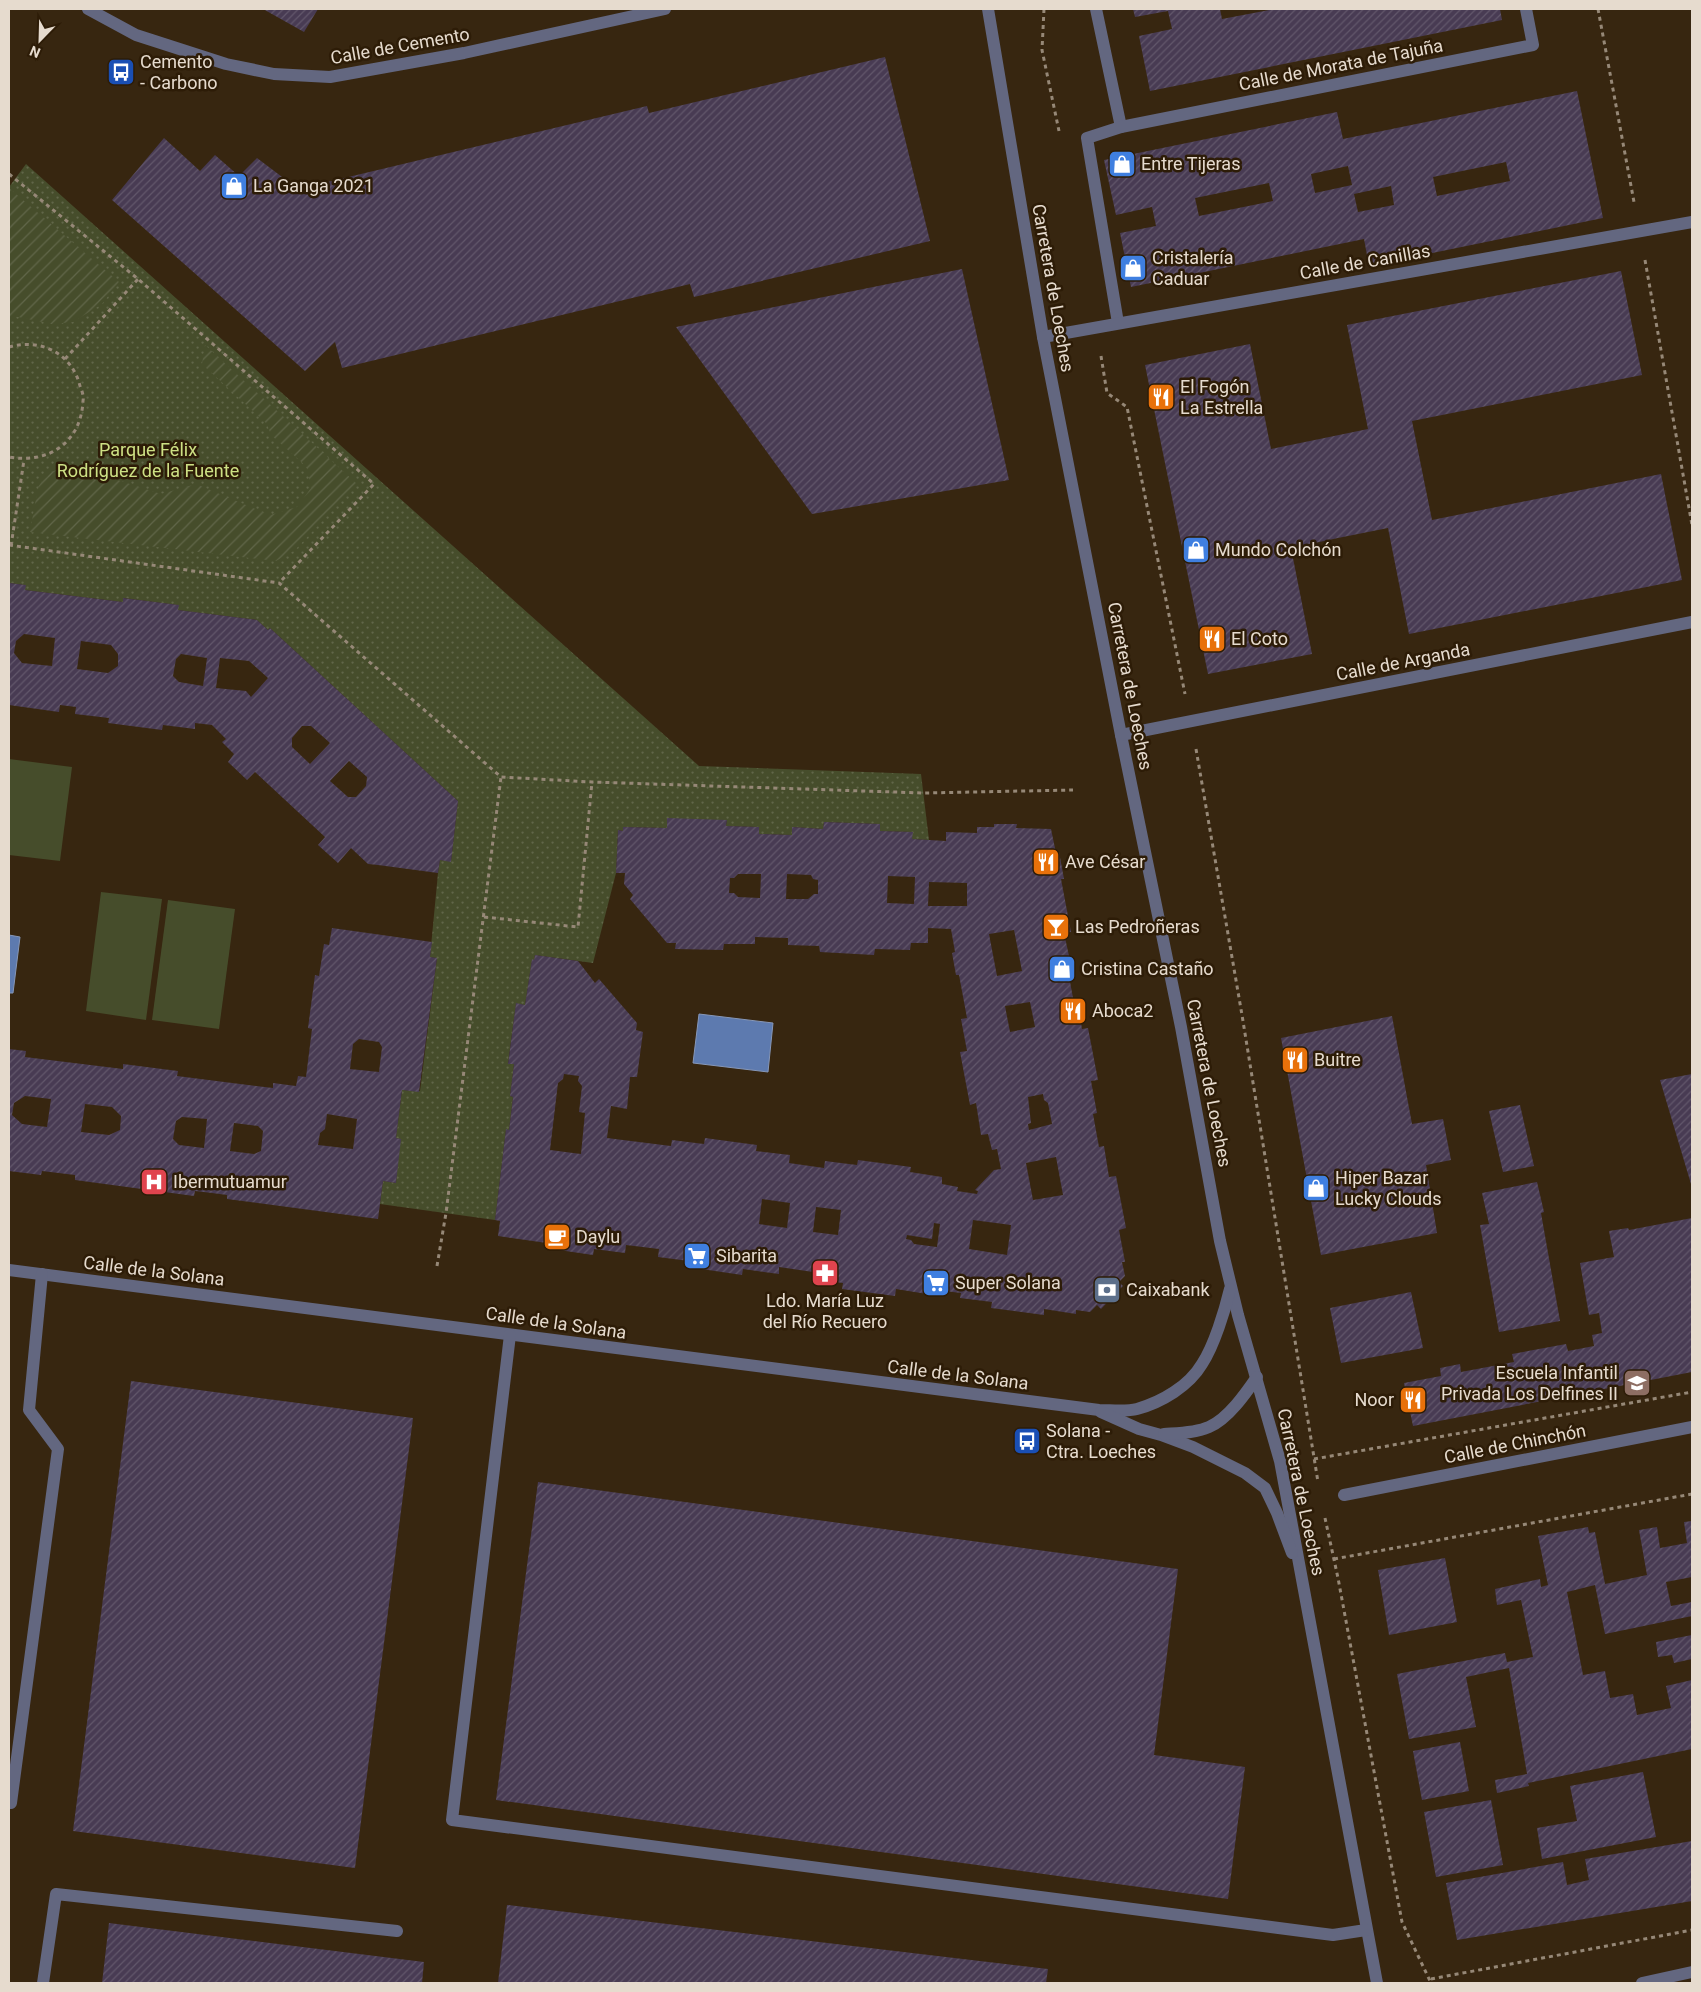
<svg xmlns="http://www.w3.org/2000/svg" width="1701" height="1992" font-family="Roboto,sans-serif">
	<defs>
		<pattern id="park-dots" width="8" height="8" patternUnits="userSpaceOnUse" patternTransform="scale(1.25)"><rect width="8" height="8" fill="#464d2b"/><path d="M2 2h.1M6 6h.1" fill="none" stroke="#616649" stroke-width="1.8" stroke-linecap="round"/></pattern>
		<pattern id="garden-furrows" width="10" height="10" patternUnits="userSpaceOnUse" patternTransform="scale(1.25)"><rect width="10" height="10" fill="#464d2b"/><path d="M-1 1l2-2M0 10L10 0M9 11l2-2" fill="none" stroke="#616649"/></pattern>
		<pattern id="building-hatch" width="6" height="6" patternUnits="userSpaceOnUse" patternTransform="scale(1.25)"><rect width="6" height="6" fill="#483b53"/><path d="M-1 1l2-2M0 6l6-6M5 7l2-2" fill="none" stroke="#62576b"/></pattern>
	</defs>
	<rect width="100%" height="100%" fill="#372610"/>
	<g fill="#464d2b">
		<path d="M9 759 72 767 60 861 9 855Z"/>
		<path d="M101 892 162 899 146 1020 86 1011Z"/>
		<path d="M168 900 235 909 219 1029 152 1020Z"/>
	</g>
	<path fill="url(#park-dots)" d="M26 164 699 766 921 774 929 840 912 839V832L880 831 879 824 824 822 823 829 792 827V835L759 834V827L726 826 727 820 667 828 624 827 623 831 618 830 616 873 593 963 535 955 534 960H532L525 1005 516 1004 508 1063 514 1064 510 1096 513 1097 509 1130H506L495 1220 380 1204 383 1181 396 1183 400 1139 396 1138 402 1090 420 1091 437 958 430 957 438 873 440 860 451 861 458 801 270 628 268 630 257 620 178 610V605L124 598 123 602 25 590V585L9 583V187Z"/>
	<g fill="url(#garden-furrows)">
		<path d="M9 188 119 282 102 304 73 322 52 324 13 316 9 318Z"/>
		<path d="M205 345 357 484 295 550 276 561 30 532 38 487 46 475 68 464 161 494 196 484 270 515 297 507 311 488 307 467 271 435 267 424 202 364Z"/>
	</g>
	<g fill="#5d7aaf" stroke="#8697b8">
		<path d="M9 935 20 937 13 993H9Z"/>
		<path d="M699 1014 773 1023 768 1072 693 1063Z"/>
	</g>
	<g fill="url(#building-hatch)" fill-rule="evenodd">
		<path d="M263 9H318L304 32Z"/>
		<path d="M1133 9H1220L1222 19 1274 9H1500L1502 20 1150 91 1139 36 1172 29 1168 11 1135 17Z"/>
		<path d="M885 57 930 241 694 297 690 284 342 368 335 342 305 371 112 200 164 138 200 171 215 155 239 176 257 158 298 189 647 106 649 113Z"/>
		<path d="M1577 91 1603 218 1369 266 1364 239 1131 287 1120 233 1156 226 1152 207 1116 215 1104 160 1337 112 1343 139ZM1506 162 1510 181 1437 196 1433 177ZM1348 166 1352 185 1315 193 1311 174ZM1269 183 1273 201 1199 216 1195 198ZM1391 186 1394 205 1358 212 1354 194Z"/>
		<path d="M962 269 1009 480 812 514 676 327Z"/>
		<path d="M1621 271 1642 375 1412 421 1432 520 1661 474 1682 580 1409 634 1388 528 1338 538 1291 548 1312 654 1208 674 1145 365 1250 344 1271 449 1368 429 1347 325Z"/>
		<path d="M9 583 26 585 25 590 123 602V598L179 605 178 610 257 620 268 630 270 628 458 801 451 862 440 860 438 873 378 865 368 864 351 848 338 863 318 845 325 837 255 772 247 780 228 762 234 754 222 742 226 739 212 725 195 723V729L163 725 162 730 108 723 109 718 75 714 76 707 60 705 59 712 9 705ZM24 634 55 638 52 666 22 663 14 653 16 641ZM81 641 111 645 118 654V666L108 673 77 669ZM181 654 207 658 203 686 179 682 173 676 176 659ZM220 658 249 661 268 678 251 697 246 691 216 688ZM302 726H311L330 743 310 764 292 747V738ZM349 761 367 777 366 786 356 797H348L330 781Z"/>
		<path d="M667 818 727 820 726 826 759 827V834L792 835V827L823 829 824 822 880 824V831L913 832 912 839 946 841V832L977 833V827H994V824H1017L1016 828 1051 829 1056 853 1059 852 1064 879H1061L1071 932 1064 933 1071 965H1067L1073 998H1077L1082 1029 1088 1028 1098 1080 1091 1081 1097 1113 1093 1114 1099 1147 1104 1146 1109 1177 1116 1176 1126 1228 1119 1230 1125 1262H1122L1125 1276 1119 1282 1123 1286 1101 1309 1097 1305 1090 1312 1076 1310V1314L1044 1309V1315L991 1308 992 1302 960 1298 961 1293 928 1289 927 1294 896 1289 895 1296 842 1289 843 1283 812 1279 813 1272 779 1267V1274L743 1269 742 1275 688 1267 689 1261 658 1257 659 1249 626 1245 625 1253 594 1249 593 1255 552 1249 554 1244 498 1236 500 1221 495 1220 506 1129 509 1130 513 1097 510 1096 514 1064H508L516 1003 525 1005 532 959 534 960 535 955 578 961 595 983 599 979 637 1023 636 1030 643 1032 637 1077H630L627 1109 611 1106 607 1138 671 1146 672 1140 704 1144 705 1138 757 1145 756 1151 790 1155 789 1163 824 1168 825 1161 857 1165 858 1160 911 1167 910 1172 942 1177V1184L958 1187 957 1191 977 1194 978 1191 975 1190 994 1170 1001 1169 997 1149 992 1150 988 1134 981 1135 976 1103 970 1105 960 1052 967 1051 961 1019 967 1018 959 975H956L952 953 955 952 951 929 928 928V943H911L910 950 875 949 874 955 820 952 819 946 788 945V938L755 937V944H724L723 950 675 949 676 943H667L630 899 633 895 624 884 625 873H616L618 830 623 831V827L667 828ZM738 874H761L760 898 738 897 734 893H729L730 878H734ZM787 874 811 875 813 879 818 880V894H814L808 899H786ZM888 876 915 877 914 904 887 903ZM929 882 967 883V906H928ZM1014 930 1022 971 997 976 989 934ZM1030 1002 1035 1027 1010 1032 1005 1006ZM564 1074 579 1076 578 1081 582 1086 579 1112 585 1113 581 1154 550 1150 558 1083 563 1079ZM1043 1094 1044 1100 1048 1103 1052 1124 1029 1130 1028 1124 1031 1123 1028 1097ZM1056 1157 1063 1195 1033 1200 1026 1163ZM762 1199 790 1203 787 1228 759 1224ZM816 1207 841 1210 838 1235 813 1232ZM973 1220 1011 1225 1007 1255 969 1249ZM934 1223 940 1224 937 1247 914 1244 911 1240 906 1239 907 1235 932 1239Z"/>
		<path d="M332 928 432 942 430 957 437 958 419 1092 402 1090 396 1138 401 1139 396 1183 383 1181 378 1219 227 1199V1195L212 1193 195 1191 194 1196 75 1180V1175L42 1171 41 1175 9 1171V1049L26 1051 25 1057 123 1069V1064L178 1071 177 1076 273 1088V1083L296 1086 298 1076 306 1077 312 1029 308 1028 315 975 319 976 324 944 329 945ZM359 1039 379 1042 382 1047 379 1072 350 1069 353 1044ZM25 1096 51 1099 47 1127 22 1124 12 1115 14 1103ZM85 1104 112 1107 121 1116 120 1130 109 1135 81 1132ZM327 1114 357 1119 353 1149 318 1145 320 1133 325 1129ZM182 1117 207 1119 204 1148 179 1145 173 1139 176 1121ZM234 1123 258 1126 263 1131 261 1151 254 1154 230 1151Z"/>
		<path d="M1392 1016 1412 1124 1443 1119 1451 1160 1426 1165 1437 1233 1321 1255 1281 1038Z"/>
		<path d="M1692 1074V1184H1691L1660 1080Z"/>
		<path d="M1520 1105 1534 1166 1503 1172 1489 1111Z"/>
		<path d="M1537 1182 1544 1212 1541 1213 1560 1321 1499 1332 1480 1225 1489 1224 1482 1193Z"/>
		<path d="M1692 1218V1372L1413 1426 1404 1383 1441 1376 1440 1368 1460 1364 1461 1372 1514 1362 1512 1354 1566 1344 1568 1351 1594 1346 1592 1335 1602 1333 1599 1313 1589 1315 1580 1263 1614 1257 1609 1231 1628 1228 1629 1230Z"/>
		<path d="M1411 1292 1423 1348 1341 1363 1330 1308Z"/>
		<path d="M131 1381 413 1418 355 1868 73 1831Z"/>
		<path d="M538 1482 1178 1569 1154 1755 1245 1767 1228 1899 496 1800Z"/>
		<path d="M1692 1521V1577L1666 1582 1671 1606 1692 1602V1616L1605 1634 1595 1585 1567 1592 1583 1675 1605 1671 1610 1698 1633 1694 1637 1715 1671 1708 1666 1686 1692 1680V1749L1528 1783 1529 1786 1497 1793 1495 1780 1527 1774 1509 1668 1466 1677 1476 1727 1409 1739 1397 1674 1505 1653 1507 1662 1533 1657 1521 1600 1497 1605 1495 1589 1540 1579 1541 1587 1548 1585 1538 1536 1588 1527 1589 1533 1595 1532 1605 1584 1647 1575 1639 1530 1657 1527 1660 1548 1687 1543 1684 1522Z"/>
		<path d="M1445 1558 1457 1622 1389 1635 1378 1570Z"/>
		<path d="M1692 1635V1659L1674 1663 1672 1655 1658 1657 1656 1642Z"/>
		<path d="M1460 1742 1469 1791 1422 1800 1413 1751Z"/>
		<path d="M1643 1772 1656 1837 1542 1859 1537 1828 1577 1821 1570 1786Z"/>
		<path d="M1491 1800 1503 1865 1436 1877 1424 1812Z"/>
		<path d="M1692 1841V1901L1457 1940 1446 1883 1563 1862 1567 1885 1589 1880 1585 1859Z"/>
		<path d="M507 1905 1048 1969 1046 1983H498Z"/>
		<path d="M109 1923 424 1962 422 1983H102Z"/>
	</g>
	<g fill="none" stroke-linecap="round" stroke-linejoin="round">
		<g stroke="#968877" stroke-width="3" stroke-dasharray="4 4" stroke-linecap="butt">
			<path d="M1044 9 1042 50 1059 131"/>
			<path d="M1598 9 1634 202"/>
			<path d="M9 174 138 279 374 484 279 583"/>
			<path d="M1645 260 1692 525"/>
			<path d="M9 347C40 338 72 353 80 386 82 391 84 396 83 401 81 443 48 464 9 457"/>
			<path d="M1101 356 1107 393 1127 407 1185 694"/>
			<path d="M65 359 138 279"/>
			<path d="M9 545 279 583 501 777 592 782 924 793 1073 790"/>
			<path d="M11 546 24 460"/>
			<path d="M1196 749 1242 1015 1318 1482"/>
			<path d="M484 917 578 927 592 782"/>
			<path d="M437 1266 446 1213 501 777"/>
			<path d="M1314 1459 1692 1392"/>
			<path d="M1325 1518 1338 1578 1402 1922 1431 1983"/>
			<path d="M1334 1559 1692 1494"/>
			<path d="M1431 1979 1692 1930"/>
		</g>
		<g stroke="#636780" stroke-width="12">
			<path d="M88 9 136 35 226 64 274 74 330 77 464 53 665 9"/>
			<path d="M988 9 1043 337 1121 735 1181 1027 1220 1241 1238 1315 1280 1461 1377 1983"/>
			<path d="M1096 9 1121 127"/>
			<path d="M1118 323 1087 138 1121 127 1533 45 1526 9"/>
			<path d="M1043 337 1692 222"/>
			<path d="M1121 735 1692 622"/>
			<path d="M9 1270 1099 1410C1111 1410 1126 1412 1137 1409 1162 1402 1189 1386 1202 1364 1214 1346 1225 1310 1230 1289"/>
			<path d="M510 1335 452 1820 1317 1933 1333 1935 1366 1930"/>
			<path d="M1101 1412 1139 1429 1161 1435 1193 1447 1245 1473 1265 1488 1277 1513 1292 1553"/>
			<path d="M1164 1434C1179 1433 1195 1433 1209 1427 1228 1419 1246 1393 1257 1377"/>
			<path d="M1344 1495 1692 1427"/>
			<path d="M11 1803 58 1449 29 1410 42 1274"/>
			<path d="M43 1983 56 1894 397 1931"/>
			<path d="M1642 1983 1692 1972"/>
		</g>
	</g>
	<defs>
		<g id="bus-square" transform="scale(1.4375)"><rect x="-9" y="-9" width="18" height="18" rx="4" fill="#1a4fb4" stroke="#2d1c07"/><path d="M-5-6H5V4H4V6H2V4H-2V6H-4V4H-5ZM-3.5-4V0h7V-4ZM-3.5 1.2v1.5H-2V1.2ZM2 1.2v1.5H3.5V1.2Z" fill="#fff"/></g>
		<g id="shop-square" transform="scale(1.4375)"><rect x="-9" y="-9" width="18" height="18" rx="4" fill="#3f7fe0" stroke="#2d1c07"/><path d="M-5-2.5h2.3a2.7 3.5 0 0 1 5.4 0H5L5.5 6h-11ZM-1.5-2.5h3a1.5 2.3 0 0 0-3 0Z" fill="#fff"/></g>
		<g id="restaurant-square" transform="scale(1.4375)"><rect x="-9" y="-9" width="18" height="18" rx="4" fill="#e8710a" stroke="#2d1c07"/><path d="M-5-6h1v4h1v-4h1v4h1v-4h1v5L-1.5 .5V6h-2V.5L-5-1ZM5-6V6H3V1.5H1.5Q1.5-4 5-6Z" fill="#fff"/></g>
		<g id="bar-square" transform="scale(1.4375)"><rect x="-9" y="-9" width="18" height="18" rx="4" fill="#e8710a" stroke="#2d1c07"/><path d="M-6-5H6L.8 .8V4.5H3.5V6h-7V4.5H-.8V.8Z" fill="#fff"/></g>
		<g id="hospital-square" transform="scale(1.4375)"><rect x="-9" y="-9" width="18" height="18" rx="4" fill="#e0444e" stroke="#2d1c07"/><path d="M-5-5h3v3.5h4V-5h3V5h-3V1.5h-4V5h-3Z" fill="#fff"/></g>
		<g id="cafe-square" transform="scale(1.4375)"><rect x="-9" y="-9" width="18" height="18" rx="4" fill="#e8710a" stroke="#2d1c07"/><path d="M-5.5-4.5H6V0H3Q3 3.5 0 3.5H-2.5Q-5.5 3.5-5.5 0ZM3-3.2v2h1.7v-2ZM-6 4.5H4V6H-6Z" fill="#fff"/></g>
		<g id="supermarket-square" transform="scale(1.4375)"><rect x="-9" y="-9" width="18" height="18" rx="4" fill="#3f7fe0" stroke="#2d1c07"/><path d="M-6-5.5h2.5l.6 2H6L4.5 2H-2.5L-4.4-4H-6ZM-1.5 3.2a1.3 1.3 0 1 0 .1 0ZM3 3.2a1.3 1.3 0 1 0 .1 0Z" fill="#fff"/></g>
		<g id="pharmacy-square" transform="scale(1.4375)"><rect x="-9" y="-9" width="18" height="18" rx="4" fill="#e0444e" stroke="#2d1c07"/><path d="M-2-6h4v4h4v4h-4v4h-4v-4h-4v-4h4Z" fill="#fff"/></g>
		<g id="bank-square" transform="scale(1.4375)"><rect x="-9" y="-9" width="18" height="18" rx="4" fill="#5c6f8a" stroke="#2d1c07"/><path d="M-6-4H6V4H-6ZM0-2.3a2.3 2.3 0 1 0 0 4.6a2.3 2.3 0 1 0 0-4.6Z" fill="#fff"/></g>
		<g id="school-square" transform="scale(1.4375)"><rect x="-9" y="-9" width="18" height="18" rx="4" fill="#8d6e63" stroke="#2d1c07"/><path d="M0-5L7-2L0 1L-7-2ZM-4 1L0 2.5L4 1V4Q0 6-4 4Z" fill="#fff"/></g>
	</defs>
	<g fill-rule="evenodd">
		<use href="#bus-square" x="121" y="72"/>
		<use href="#shop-square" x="1122" y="164"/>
		<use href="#shop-square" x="234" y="186"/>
		<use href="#shop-square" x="1133" y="268"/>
		<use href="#restaurant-square" x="1161" y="397"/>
		<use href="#shop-square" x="1196" y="550"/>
		<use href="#restaurant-square" x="1212" y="639"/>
		<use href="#restaurant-square" x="1046" y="862"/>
		<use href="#bar-square" x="1056" y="927"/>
		<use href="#shop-square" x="1062" y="969"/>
		<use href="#restaurant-square" x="1073" y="1011"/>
		<use href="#restaurant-square" x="1295" y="1060"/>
		<use href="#hospital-square" x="154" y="1182"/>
		<use href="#shop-square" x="1316" y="1188"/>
		<use href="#cafe-square" x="557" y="1237"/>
		<use href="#supermarket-square" x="697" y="1256"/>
		<use href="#pharmacy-square" x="825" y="1273"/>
		<use href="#supermarket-square" x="936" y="1283"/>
		<use href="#bank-square" x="1107" y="1290"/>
		<use href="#school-square" x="1637" y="1383"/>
		<use href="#restaurant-square" x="1413" y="1400"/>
		<use href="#bus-square" x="1027" y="1441"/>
	</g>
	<g text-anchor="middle" stroke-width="5" stroke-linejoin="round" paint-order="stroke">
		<g font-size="18" fill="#e6dbce" stroke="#2d1c07">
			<text transform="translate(400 46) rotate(-10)" y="6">Calle de Cemento</text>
			<text transform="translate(1341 65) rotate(-11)" y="6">Calle de Morata de Tajuña</text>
			<text transform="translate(1365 262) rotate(-10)" y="6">Calle de Canillas</text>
			<text transform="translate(1053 288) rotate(80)" y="6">Carretera de Loeches</text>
			<text transform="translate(1403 662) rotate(-11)" y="6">Calle de Arganda</text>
			<text transform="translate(1130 686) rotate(79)" y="6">Carretera de Loeches</text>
			<text transform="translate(1209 1083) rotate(79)" y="6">Carretera de Loeches</text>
			<text transform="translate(154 1271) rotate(7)" y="6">Calle de la Solana</text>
			<text transform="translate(556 1323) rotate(8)" y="6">Calle de la Solana</text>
			<text transform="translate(958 1375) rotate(7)" y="6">Calle de la Solana</text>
			<text transform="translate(1515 1444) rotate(-11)" y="6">Calle de Chinchón</text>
			<text transform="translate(1301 1492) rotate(78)" y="6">Carretera de Loeches</text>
		</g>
		<g font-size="18" fill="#e6dbce" stroke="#2d1c07" text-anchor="start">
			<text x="140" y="68">Cemento<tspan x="140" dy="21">- Carbono</tspan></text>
			<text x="1141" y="170">Entre Tijeras</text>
			<text x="253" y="192">La Ganga 2021</text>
			<text x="1152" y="264">Cristalería<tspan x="1152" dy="21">Caduar</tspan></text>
			<text x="1180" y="393">El Fogón<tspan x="1180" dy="21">La Estrella</tspan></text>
			<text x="1215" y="556">Mundo Colchón</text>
			<text x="1231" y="645">El Coto</text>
			<text x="1065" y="868">Ave César</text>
			<text x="1075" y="933">Las Pedroñeras</text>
			<text x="1081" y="975">Cristina Castaño</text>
			<text x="1092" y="1017">Aboca2</text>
			<text x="1314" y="1066">Buitre</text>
			<text x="1335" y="1184">Hiper Bazar<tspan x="1335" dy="21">Lucky Clouds</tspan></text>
			<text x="173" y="1188">Ibermutuamur</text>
			<text x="576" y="1243">Daylu</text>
			<text x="716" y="1262">Sibarita</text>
			<text x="955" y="1289">Super Solana</text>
			<text x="1126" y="1296">Caixabank</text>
			<text x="825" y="1307" text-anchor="middle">Ldo. María Luz<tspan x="825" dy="21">del Río Recuero</tspan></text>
			<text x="1618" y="1379" text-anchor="end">Escuela Infantil<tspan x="1618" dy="21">Privada Los Delfines II</tspan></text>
			<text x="1394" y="1406" text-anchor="end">Noor</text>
			<text x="1046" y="1437">Solana -<tspan x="1046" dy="21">Ctra. Loeches</tspan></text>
		</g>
		<g font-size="18" fill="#cde084" stroke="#2d1c07">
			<text x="148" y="456">Parque Félix<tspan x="148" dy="21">Rodríguez de la Fuente</tspan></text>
		</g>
	</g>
	<rect width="1701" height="1992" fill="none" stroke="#e6dbce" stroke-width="20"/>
	<g transform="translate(40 40) rotate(203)" stroke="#2d1c07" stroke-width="4" paint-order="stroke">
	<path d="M0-4L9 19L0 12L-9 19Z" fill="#e6dbce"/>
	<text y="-8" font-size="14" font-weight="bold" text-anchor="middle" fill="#e6dbce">N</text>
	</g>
</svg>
